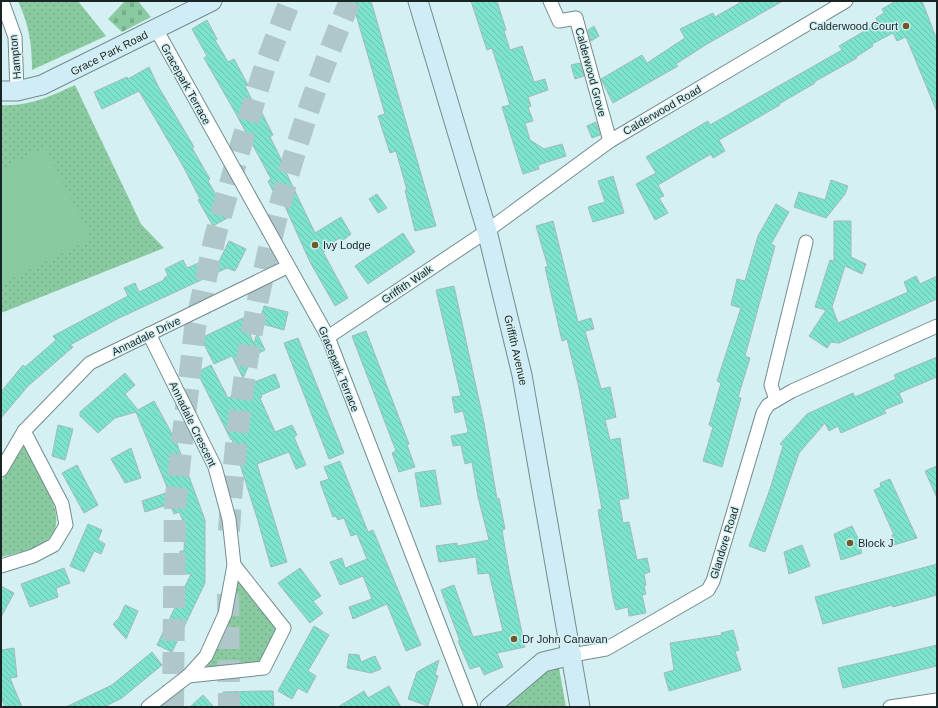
<svg xmlns="http://www.w3.org/2000/svg" width="938" height="708" font-family="Helvetica,sans-serif">
	<defs>
		<pattern id="grass-dots" width="8" height="8" patternUnits="userSpaceOnUse"><rect width="8" height="8" fill="#8acaa0"/><path d="M2 2h.1M6 6h.1" fill="none" stroke="#76ad8a" stroke-width="1.8" stroke-linecap="round"/></pattern>
		<pattern id="cemetery-stones" width="16" height="16" patternUnits="userSpaceOnUse"><rect width="16" height="16" fill="#8acaa0"/><path d="M2 7V4a2 2 0 0 1 4 0v3zM10 15v-3a2 2 0 0 1 4 0v3z" fill="#76ad8a"/></pattern>
		<pattern id="building-back-hatch" width="6" height="6" patternUnits="userSpaceOnUse"><rect width="6" height="6" fill="#7ce3cd"/><path d="M-1 5l2 2M0 0l6 6M5-1l2 2" fill="none" stroke="#6bc3b0"/></pattern>
	</defs>
	<rect width="100%" height="100%" fill="#d5f0f2"/>
	<g fill="url(#grass-dots)">
		<path d="M18 1H78L106 36 32 70C32 44 29 25 18 1Z"/>
		<path d="M75 85 141 224 164 248 1 313V105C28 107 51 96 75 85Z"/>
		<path d="M23 443C35 464 74 521 47 540 34 550 17 553 1 557V482Z"/>
		<path d="M238 578 278 629 262 662 207 667C223 636 232 612 238 578Z"/>
		<path d="M556 665 559 668 566 707H504L548 668Z"/>
	</g>
	<path fill="url(#cemetery-stones)" d="M125 1H138L151 17 122 32 108 19Z"/>
	<path fill="#8acaa0" d="M45 148 91 239 1 284V170Z"/>
	<g fill="url(#building-back-hatch)" stroke="#a2bab4">
		<path d="M352 1H371L436 226 415 231 405 190H407L396 151 390 153 378 116 385 114Z"/>
		<path d="M471 1H497L506 30 504 31 510 50 522 46 534 82 545 79 548 90 528 97 531 106 528 107 533 121 525 123 530 140 544 149 562 144 566 156 538 165 539 169 523 174 502 107 510 105 492 48 487 50Z"/>
		<path d="M743 1H783L707 44 676 64 678 66 613 103 601 79 642 55 647 63 685 38 680 29 713 13 715 17Z"/>
		<path d="M896 1H922L937 40V112L906 37 897 41 893 33 872 44 873 46 856 57 857 58 814 82 815 83 779 104 780 105 719 140 725 151 713 158 711 154 658 185 664 196 659 198 668 213 655 220 636 184 656 173 646 157 708 121 710 125 842 50 839 46 878 23 876 18 884 13 882 9Z"/>
		<path d="M207 20 217 39 215 40 228 62 234 59 248 85 245 86 256 108 259 107 273 135 270 137 283 163 282 164 315 233 341 217 351 234 342 241 340 238 323 248 325 251 323 252 348 298 335 306 310 262 284 204 280 205 268 181 271 179 235 112 204 58 207 56 192 29Z"/>
		<path d="M594 26 599 36 591 41 588 30Z"/>
		<path d="M580 63 584 76 575 79 571 65Z"/>
		<path d="M149 67 158 86 194 147 192 148 210 179 208 181 229 217 213 226 198 200 200 199 183 166 139 91 102 109 94 92 127 77 128 79Z"/>
		<path d="M596 122 600 135 592 138 587 126Z"/>
		<path d="M613 176 624 213 593 222 588 207 605 202 598 181Z"/>
		<path d="M831 180 848 186 845 194 826 218 794 207 799 192 825 200Z"/>
		<path d="M377 194 387 208 378 213 369 199Z"/>
		<path d="M776 204 789 212 771 244 775 246 745 356 750 358 738 397 741 398 722 467 703 461 713 427 709 425 721 383 717 381 741 308 731 305 737 279 745 281 758 236Z"/>
		<path d="M553 221 578 322 591 318 594 329 585 331 601 389 610 387 616 417 605 420 610 440 620 438 629 498 619 500 623 523 629 522 637 560 647 558 650 572 644 574 646 585 644 586 646 594 642 595 646 613 629 616 628 607 616 610 613 598 598 510 602 509 579 388 567 339 562 341 545 267H548L536 226Z"/>
		<path d="M834 221H851V257L866 264 862 274 845 266 832 307 838 323 908 292 904 282 916 276 920 284 937 276V299L839 343 831 342 827 348 809 336 826 310 815 307 830 260 834 261Z"/>
		<path d="M403 233 415 252 368 284 355 266Z"/>
		<path d="M229 241 246 249 235 271 227 268 117 319 70 345 73 347 28 386 1 418V392L23 365 25 367 56 340 53 336 128 296 124 288 135 283 139 292 164 280V278L168 276 165 269 183 260 187 268 208 259 214 272Z"/>
		<path d="M454 286 484 423 497 499 499 498 505 529 502 530 509 571 525 647 497 653 503 667 484 675 480 666 470 669 458 641H460L441 590 454 585 473 637 503 631 489 573 478 574 476 557 439 562 436 546 457 543V546L489 540 478 497 472 462 465 464 461 445 453 446 451 436 467 433 468 431 463 411 455 413 452 397 461 396 436 290Z"/>
		<path d="M264 306 288 312 284 330 259 323Z"/>
		<path d="M243 318 254 344 257 333 265 350 253 356 243 378 232 356 214 364 201 338Z"/>
		<path d="M366 331 409 444 407 445 415 467 399 472 392 453 396 451 352 336Z"/>
		<path d="M298 338 344 453 329 459 284 343Z"/>
		<path d="M937 357V377L899 393 903 402 884 410 886 413 841 433 838 426 829 431 825 423 799 453 765 552 749 546 770 489 783 446 780 444 807 414 853 393 855 397 896 379 894 375Z"/>
		<path d="M211 365 228 398 249 388 247 385 275 374 280 387 261 395 262 397 260 398 275 432 292 425 297 435 294 437 306 465 296 469 289 452 257 464 287 562 271 567 258 521 232 439 231 440 197 372Z"/>
		<path d="M125 373 135 385 125 394 138 410 154 401 176 441 205 520V583L172 652 157 645 191 574H180V551H184L185 525 179 512 174 514 170 504 145 512 142 501 169 492 136 412 115 418 98 433 80 416V412Z"/>
		<path d="M58 425 73 429 65 460 52 456Z"/>
		<path d="M131 448 141 478 125 483 111 459Z"/>
		<path d="M340 461 368 532 373 530 421 645 406 651 387 604 353 619 349 607 372 599 363 576 340 585 330 562 342 558 345 568 367 559 357 534 351 536 344 518 338 520 336 516 333 517 320 482 329 479 324 467Z"/>
		<path d="M77 465 98 505 84 513 62 473Z"/>
		<path d="M937 466V498L925 471Z"/>
		<path d="M435 470 441 504 421 507 415 473Z"/>
		<path d="M890 479 917 538 894 545 892 535H894L874 490 881 487 880 483Z"/>
		<path d="M88 524 102 530 98 540 105 544 101 554 94 551 84 572 70 566Z"/>
		<path d="M852 526 858 538 862 553 841 560 834 534Z"/>
		<path d="M802 545 810 566 789 574 784 552Z"/>
		<path d="M937 564V595L893 607 892 605 823 624 815 597Z"/>
		<path d="M64 568 70 583 56 588 58 597 30 607 21 584Z"/>
		<path d="M300 568 321 596 313 601 323 613 310 623 278 583Z"/>
		<path d="M1 586 14 593 1 617Z"/>
		<path d="M125 605 138 611 126 639 113 624 119 618Z"/>
		<path d="M314 626 329 635 308 671 316 676 307 693 298 688 292 699 278 691Z"/>
		<path d="M733 630 739 650 735 651 741 670 669 691 664 673 674 670 670 643 722 635 721 633Z"/>
		<path d="M937 645V666L843 688 838 668Z"/>
		<path d="M14 648 17 677 10 678 22 707H5L1 697V650Z"/>
		<path d="M152 652 162 665 122 698 104 707H66L112 685Z"/>
		<path d="M349 654 359 655 361 662 375 656 381 669 371 673 347 668Z"/>
		<path d="M439 660 435 675 438 676 428 706 408 699 417 672Z"/>
		<path d="M389 686 401 707H338L364 691 368 698Z"/>
		<path d="M262 691H273L274 707H224L223 692Z"/>
		<path d="M203 695 214 707H190Z"/>
	</g>
	<g fill="none" stroke-linecap="round" stroke-linejoin="round">
		<g stroke="#b0c7c9" stroke-width="22" stroke-dasharray="22 11" stroke-linecap="butt">
			<path d="M229 531C240 345 277 173 350 1"/>
			<path d="M228 594 229 707"/>
			<path d="M173 707 175 505 195 328 215 237 243 138 265 66 290 1"/>
		</g>
		<g stroke="#738c8e" stroke-width="15">
			<g id="street">
				<path d="M2 1 15 37 17 91"/>
				<path d="M550 1 559 21 576 18 610 141"/>
				<path d="M156 29 328 337 471 707"/>
				<path d="M328 337 487 231 610 141 846 1"/>
				<path d="M776 400 771 385 806 242"/>
				<path d="M1 470 24 431 90 363 287 267"/>
				<path d="M1 566 33 556 54 545 66 525 62 504 24 431"/>
				<path d="M572 655 606 649 708 590 713 581 763 413 768 405 792 391 937 326"/>
				<path d="M188 676 264 668 284 628 234 565"/>
				<path d="M148 707 188 676 206 656 225 614 234 565 229 519 215 467 149 334"/>
				<path d="M890 707 937 700"/>
			</g>
		</g>
		<g stroke="#738c8e" stroke-width="21">
			<g id="secondary">
				<path d="M418 1 487 231 522 375 580 707"/>
				<path d="M1 91H17L42 85 212 1"/>
				<path d="M490 707 543 662 572 655"/>
			</g>
		</g>
		<use href="#street" stroke="#fff" stroke-width="13"/>
		<use href="#secondary" stroke="#d0ecf7" stroke-width="19"/>
	</g>
	<g fill="#6e5827" stroke="#d5f0f2" stroke-width="1.5">
		<circle cx="906" cy="26" r="4"/>
		<circle cx="315" cy="245" r="4"/>
		<circle cx="850" cy="543" r="4"/>
		<circle cx="514" cy="639" r="4"/>
	</g>
	<g text-anchor="middle" stroke-width="3" stroke-linejoin="round" paint-order="stroke">
		<g font-size="11" fill="#1a2425" stroke="#d5f0f2" text-anchor="start">
			<text x="898" y="30" text-anchor="end">Calderwood Court</text>
			<text x="323" y="249">Ivy Lodge</text>
			<text x="858" y="547">Block J</text>
			<text x="522" y="643">Dr John Canavan</text>
		</g>
		<g font-size="11" fill="#1a2425" stroke="#d5f0f2">
			<text transform="translate(109 53) rotate(-27)" y="4">Grace Park Road</text>
			<text transform="translate(15 57) rotate(-95)" y="4">Hampton</text>
			<text transform="translate(591 72) rotate(75)" y="4">Calderwood Grove</text>
			<text transform="translate(186 84) rotate(61)" y="4">Gracepark Terrace</text>
			<text transform="translate(662 110) rotate(-30)" y="4">Calderwood Road</text>
			<text transform="translate(407 284) rotate(-34)" y="4">Griffith Walk</text>
			<text transform="translate(146 336) rotate(-26)" y="4">Annadale Drive</text>
			<text transform="translate(516 350) rotate(77)" y="4">Griffith Avenue</text>
			<text transform="translate(339 369) rotate(68)" y="4">Gracepark Terrace</text>
			<text transform="translate(193 424) rotate(64)" y="4">Annadale Crescent</text>
			<text transform="translate(724 543) rotate(-73)" y="4">Glandore Road</text>
		</g>
	</g>
	<rect width="938" height="708" fill="none" stroke="#1a2425" stroke-width="4"/>
</svg>
